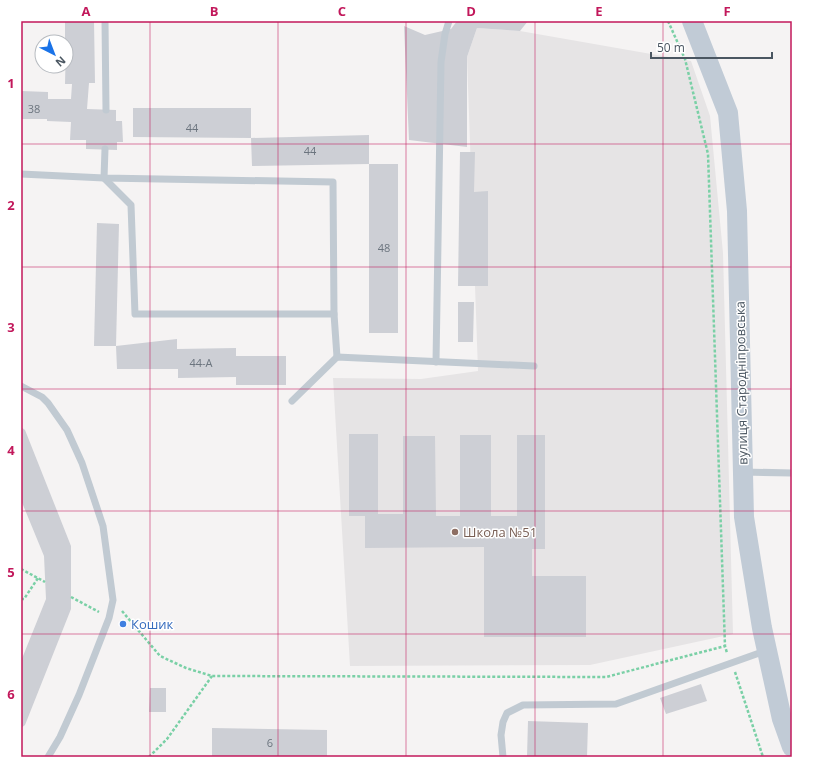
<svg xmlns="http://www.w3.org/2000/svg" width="813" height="778" font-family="'Open Sans',sans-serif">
	<rect width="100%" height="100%" fill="#f5f3f3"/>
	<path fill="#e6e4e5" d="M477 28 520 31 691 61 710 116 723 253 733 634 590 665 350 666 333 378 421 379 478 371 467 57Z"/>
	<g fill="#cdcfd5">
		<path d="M65 21H94L95 83H89L87 109 116 110V121H122L123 142H117V150L86 149V140H70L71 122 47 121V119H21V91L48 92V99H71L72 84H65L66 42H65Z"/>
		<path d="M457 21H528L520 31 477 28 467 57V147L409 140 404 26 425 35 451 29Z"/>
		<path d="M133 108H251V138L133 137Z"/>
		<path d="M369 135V164H398V333H369V164L252 166 251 138Z"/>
		<path d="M460 152H475L474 192 488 191V286H458Z"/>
		<path d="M97 223 119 224 116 346H94Z"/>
		<path d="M458 302H474L473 342H458Z"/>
		<path d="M177 339V349L236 348V356H286V385H236V377L178 378V369H117L116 346Z"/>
		<path d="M21 427 25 430 71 546V609L25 725 21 728V661L46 599 44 556 21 500Z"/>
		<path d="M349 434H378V514H403V436H435L436 516H460V435H491V516H517V435H545V549H532V576H586V637H484V547L365 548V516H349Z"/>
		<path d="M701 684 707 701 666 714 660 698Z"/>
		<path d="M150 688H166V712H149Z"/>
		<path d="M528 721 588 723 587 757H527Z"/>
		<path d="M212 728 327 730V757H212Z"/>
	</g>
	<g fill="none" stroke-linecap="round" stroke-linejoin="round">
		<g stroke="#7ad0a6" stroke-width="2.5" stroke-dasharray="3 2" stroke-linecap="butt">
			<path d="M668 21 685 59 708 154 725 646 727 653"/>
			<path d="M21 569 45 582"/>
			<path d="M71 597 99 612"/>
			<path d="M21 599H24L38 578"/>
			<path d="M122 611 160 656 186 668 212 676 606 677 725 646"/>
			<path d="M735 672 763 757"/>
			<path d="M149 757 167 739 212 676"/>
		</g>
		<g stroke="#c1cad2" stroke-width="7">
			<path d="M105 21 106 110"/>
			<path d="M105 149 104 178 131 205 135 314H334L337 357"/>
			<path d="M21 174 104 178 333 182 334 314"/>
			<path d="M436 362 441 62 445 34 449 21"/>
			<path d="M21 386 42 397 48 403 67 430 82 463 103 526 113 600 109 618 79 695 60 737 48 757"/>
			<path d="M292 401 337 357 534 366"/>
			<path d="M744 472 792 473"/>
			<path d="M503 757 501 735 503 722 507 713 523 705 616 704 765 651"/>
		</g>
		<path stroke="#c1cbd6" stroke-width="20" d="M692 21 728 113 737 211 744 517 762 628 782 719 792 747"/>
	</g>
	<path fill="none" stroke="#c2185b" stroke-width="1" stroke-opacity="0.55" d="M150 21V757M278 21V757M406 21V757M535 21V757M663 21V757M21 144H792M21 267H792M21 389H792M21 511H792M21 634H792"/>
	<circle fill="#8d6e63" stroke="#fff" stroke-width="1.5" cx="455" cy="532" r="4"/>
	<circle fill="#3f7fe0" stroke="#fff" stroke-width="1.5" cx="123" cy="624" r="4"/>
	<g text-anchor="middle" stroke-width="3" stroke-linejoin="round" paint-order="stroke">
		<g font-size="11" fill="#6b747e">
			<text x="34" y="113">38</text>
			<text x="192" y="132">44</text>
			<text x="310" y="155">44</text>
			<text x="384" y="252">48</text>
			<text x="201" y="367">44-А</text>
			<text x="270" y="747">6</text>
		</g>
		<g font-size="13" fill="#4a5661" stroke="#fff">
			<text transform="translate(741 383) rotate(-91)" y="5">вулиця Стародніпровська</text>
		</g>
		<g font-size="13" fill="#785e54" stroke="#fff" text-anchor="start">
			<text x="463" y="537">Школа №51</text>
		</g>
		<g font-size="13" fill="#366cbe" stroke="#fff" text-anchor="start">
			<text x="131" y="629">Кошик</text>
		</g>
	</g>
	<rect width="813" height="778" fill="none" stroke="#ffffff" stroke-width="44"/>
	<g transform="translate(54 54) rotate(138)"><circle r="19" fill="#ffffff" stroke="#b7bbc0"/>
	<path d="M0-3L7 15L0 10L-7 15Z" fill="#1a73e8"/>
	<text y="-6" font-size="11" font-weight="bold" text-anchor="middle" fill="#4a5661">N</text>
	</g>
	<path d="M651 52v6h121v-6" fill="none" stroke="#4a5661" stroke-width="2"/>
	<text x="657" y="52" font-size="12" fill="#4a5661" stroke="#ffffff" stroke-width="3" paint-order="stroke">50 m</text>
	<rect x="22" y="22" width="769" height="734" fill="none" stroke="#c2185b" stroke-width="1.5"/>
	<g font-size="13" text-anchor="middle" font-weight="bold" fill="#c2185b">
		<text x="86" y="16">A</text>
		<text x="214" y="16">B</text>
		<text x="342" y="16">C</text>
		<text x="471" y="16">D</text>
		<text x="599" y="16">E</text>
		<text x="727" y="16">F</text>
		<text x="11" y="88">1</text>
		<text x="11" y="210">2</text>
		<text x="11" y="332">3</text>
		<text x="11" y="455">4</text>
		<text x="11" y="577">5</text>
		<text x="11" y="699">6</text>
	</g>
</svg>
